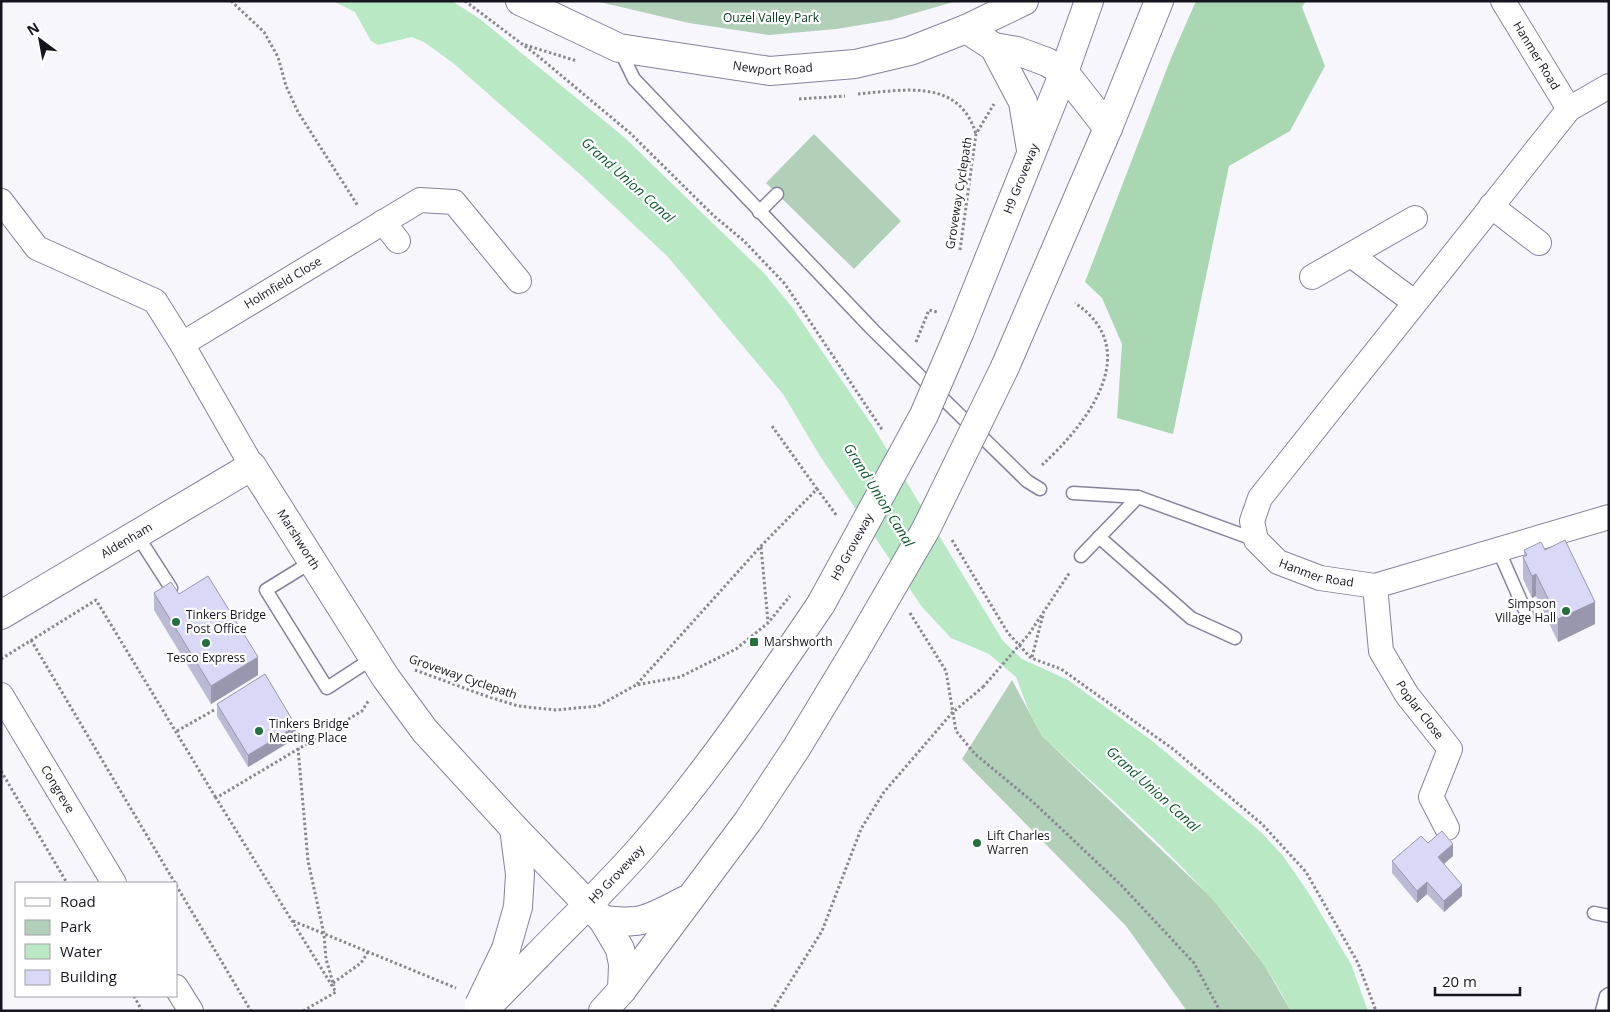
<svg xmlns="http://www.w3.org/2000/svg" width="1610" height="1012" font-family="'Open Sans',sans-serif">
	<rect width="100%" height="100%" fill="#f7f6fd"/>
	<g fill="#b2d0b8">
		<path d="M595 1H957L891 20 836 29 769 35 689 23Z"/>
		<path d="M814 134 901 221 854 269 766 183Z"/>
		<path d="M1012 680 1042 736 1212 898 1263 963 1291 1011H1187L1126 926 962 759Z"/>
	</g>
	<path fill="#a8d7b2" d="M1196 1H1306L1302 7 1325 66 1290 131 1229 166 1173 434 1117 418 1122 344 1102 298 1085 282 1171 58Z"/>
	<path fill="#b9e8c4" d="M333 1H452L480 19 624 137 764 273 792 307 872 425 1003 641 1022 659 1068 680 1151 740 1261 832 1283 856 1308 892 1351 964 1368 1011H1291C1237 904 1129 817 1042 736L1030 714 1016 677 989 654 951 638 922 607 820 456 783 394 668 257 582 176 453 63 424 42 412 37 378 45 371 41 355 12Z"/>
	<g fill="none" stroke-linecap="round" stroke-linejoin="round">
		<g stroke="#84829e" stroke-width="15">
			<g id="service">
				<path d="M619 48 634 79 873 330 1027 481 1040 489"/>
				<path d="M759 212 777 194"/>
				<path d="M1073 493 1138 497 1256 540"/>
				<path d="M137 535 171 588"/>
				<path d="M1099 537 1191 618 1235 638"/>
				<path d="M1498 549 1527 615"/>
				<path d="M1081 556 1138 497"/>
				<path d="M313 561 266 590 327 688 373 658"/>
				<path d="M1594 913 1609 916"/>
				<path d="M1602 1011 1606 996 1609 994"/>
			</g>
		</g>
		<g stroke="#84829e" stroke-width="26">
			<g id="minor">
				<path id="s1" d="M1503 1 1569 109"/>
				<path id="s2" d="M1609 86 1569 109 1260 498 1252 521 1256 540 1278 562 1320 578 1375 586 1609 517"/>
				<path d="M1 201 37 248 155 301 182 344 252 466"/>
				<path d="M1491 206 1539 243"/>
				<path d="M383 222 398 241"/>
				<path d="M1351 255 1414 302"/>
				<path d="M1312 277 1415 218"/>
				<path id="s3" d="M182 344 420 200 454 202 519 281"/>
				<path id="s4" d="M1375 586 1381 651 1407 695 1450 749 1431 797 1447 828"/>
				<path id="s5" d="M1 695 114 883"/>
				<path d="M176 987 191 1011"/>
			</g>
		</g>
		<g stroke="#84829e" stroke-width="30">
			<g id="tertiary">
				<path id="s6" d="M520 1 619 48 770 71 855 64 910 51 966 29 1024 1"/>
				<path d="M966 29 994 47 1017 51 1047 62 1064 72 1108 128"/>
				<path d="M994 47 1023 102 1031 150"/>
				<path id="s7" d="M960 331 1064 72 1089 1"/>
				<path d="M1005 367 1108 128 1159 1"/>
				<path id="s8" d="M1 615 252 466 386 678 425 731 514 828 603 920 620 949 623 964 622 990"/>
				<path d="M603 920C644 925 650 918 686 900"/>
				<path d="M506 949 518 907 520 874 514 828"/>
				<path id="s9" d="M537 956C572 920 609 885 643 846 709 770 765 687 821 604"/>
				<path d="M603 1011 622 990 748 821 797 747 855 651"/>
			</g>
		</g>
		<g stroke="#898891" stroke-width="3" stroke-dasharray="2.5 2.5" stroke-linecap="butt">
			<path d="M231 1 264 32 278 57 286 86 298 112 358 206"/>
			<path d="M465 1 538 56 630 133 714 216 744 241 785 284 883 431"/>
			<path d="M525 45 577 61"/>
			<path d="M858 94C905 90 959 78 976 134"/>
			<path d="M799 99 845 96"/>
			<path d="M960 250 976 134 994 104"/>
			<path d="M916 342 929 310 937 312"/>
			<path d="M772 426 817 489"/>
			<path d="M1042 465C1087 424 1145 350 1075 303"/>
			<path d="M952 540 1008 633 1031 658 1061 669 1173 749 1262 824 1306 872 1358 963 1376 1011"/>
			<path d="M761 547 768 622"/>
			<path d="M910 613 946 671 956 731 975 754 1033 802 1122 886 1194 963 1220 1011"/>
			<path d="M1029 634 1070 572"/>
			<path d="M31 640 175 883"/>
			<path d="M1032 657 1043 615"/>
			<path d="M1 659 96 600 216 798"/>
			<path d="M415 670 483 695 518 706 556 710 598 706 636 685 680 677 736 649 768 623 790 596"/>
			<path d="M637 684 761 546 817 489 837 516"/>
			<path d="M177 731 214 710"/>
			<path d="M298 748 308 861 324 934 326 959 334 986"/>
			<path d="M1 771 67 883"/>
			<path d="M176 885 251 1011"/>
			<path d="M293 921 456 988"/>
			<path d="M333 983 361 963 368 952"/>
			<path d="M134 996 142 1011"/>
			<path d="M303 1011 336 992 216 798 362 711 369 700"/>
			<path d="M772 1011 822 931 861 829 884 792 952 713 983 687"/>
		</g>
		<use href="#service" stroke="#fff" stroke-width="12"/>
		<use href="#minor" stroke="#fff" stroke-width="24"/>
		<use href="#tertiary" stroke="#fff" stroke-width="28"/>
		<g stroke="#84829e" stroke-width="30" stroke-linecap="butt">
			<g id="tertiary-bridge">
				<path id="s10" d="M821 604 924 415 960 331"/>
				<path d="M855 651 926 529 1005 367"/>
				<path d="M479 1005 506 949"/>
				<path d="M483 1011 537 956"/>
			</g>
		</g>
		<path stroke="#898891" stroke-width="3" stroke-dasharray="2.5 2.5" stroke-linecap="butt" d="M983 687 1029 634"/>
		<use href="#tertiary-bridge" stroke="#fff" stroke-width="28"/>
	</g>
	<g fill="#bbbad4">
		<path d="M1524 550H1545L1595 624 1558 642 1536 596 1532 598 1523 579V557L1524 556Z"/>
		<path d="M154 593 179 594 258 675 211 704 154 610Z"/>
		<path d="M217 704 296 738 248 767 217 716Z"/>
		<path d="M1428 843 1453 856 1444 864 1462 896 1444 912 1427 894 1417 903 1392 873V861Z"/>
	</g>
	<g fill="#9997ad">
		<path d="M1536 574V596L1532 598V576Z"/>
		<path d="M1595 602V624L1558 642V619Z"/>
		<path d="M258 657V675L211 704V686Z"/>
		<path d="M296 726V738L248 767V755Z"/>
		<path d="M1453 844V856L1438 869V857Z"/>
		<path d="M1427 882V894L1417 903V891Z"/>
		<path d="M1462 885V896L1444 912V901Z"/>
	</g>
	<g fill="#dad8f7" stroke="#9997ad">
		<path d="M1565 540 1595 602 1558 619 1536 574 1532 576 1523 557 1527 555 1524 550 1541 542 1545 550Z"/>
		<path d="M208 576 258 657 211 686 154 593 171 582 179 594Z"/>
		<path d="M265 674 296 726 248 755 217 704Z"/>
		<path d="M1442 831 1453 844 1438 857 1462 885 1444 901 1427 882 1417 891 1392 861 1421 836 1428 843Z"/>
	</g>
	<g fill="#24703f" stroke="#fff" stroke-width="2">
		<circle cx="1566" cy="611" r="5"/>
		<circle cx="176" cy="622" r="5"/>
		<rect x="749" y="637" width="10" height="10" rx="2.5"/>
		<circle cx="206" cy="643" r="5"/>
		<circle cx="259" cy="731" r="5"/>
		<circle cx="977" cy="843" r="5"/>
	</g>
	<g text-anchor="middle" stroke-width="4.5" stroke-linejoin="round" paint-order="stroke">
		<g font-size="12" fill="#003919" stroke="#fff">
			<text x="771" y="22">Ouzel Valley Park</text>
		</g>
		<g font-size="12" fill="#15141f" stroke="#fff">
			<text dy="4" stroke="none"><textPath href="#s1" startOffset="64">Hanmer Road</textPath></text>
			<text dy="4" stroke="none"><textPath href="#s6" startOffset="265">Newport Road</textPath></text>
			<text dy="4" stroke="none"><textPath href="#s7" startOffset="164">H9 Groveway</textPath></text>
			<text transform="translate(959 193) rotate(-81)" y="4">Groveway Cyclepath</text>
			<text dy="4" stroke="none"><textPath href="#s3" startOffset="118">Holmfield Close</textPath></text>
			<text dy="4" stroke="none"><textPath href="#s8" startOffset="379">Marshworth</textPath></text>
			<text dy="4" stroke="none"><textPath href="#s8" startOffset="146">Aldenham</textPath></text>
			<text dy="4" stroke="none"><textPath href="#s10" startOffset="65">H9 Groveway</textPath></text>
			<text dy="4" stroke="none"><textPath href="#s2" startOffset="658">Hanmer Road</textPath></text>
			<text transform="translate(463 677) rotate(19)" y="4">Groveway Cyclepath</text>
			<text dy="4" stroke="none"><textPath href="#s4" startOffset="136">Poplar Close</textPath></text>
			<text dy="4" stroke="none"><textPath href="#s5" startOffset="110">Congreve</textPath></text>
			<text dy="4" stroke="none"><textPath href="#s9" startOffset="114">H9 Groveway</textPath></text>
		</g>
		<g font-size="12" fill="#15141f" stroke="#fff" text-anchor="start">
			<text x="1556" y="608" text-anchor="end">Simpson<tspan x="1556" dy="14">Village Hall</tspan></text>
			<text x="186" y="619">Tinkers Bridge<tspan x="186" dy="14">Post Office</tspan></text>
			<text x="764" y="646">Marshworth</text>
			<text x="206" y="662" text-anchor="middle">Tesco Express</text>
			<text x="269" y="728">Tinkers Bridge<tspan x="269" dy="14">Meeting Place</tspan></text>
			<text x="987" y="840">Lift Charles<tspan x="987" dy="14">Warren</tspan></text>
		</g>
		<g font-size="14" font-style="italic" fill="#0e582c" stroke="#fff">
			<text transform="translate(628 180) rotate(42)" y="5">Grand Union Canal</text>
			<text transform="translate(879 495) rotate(58)" y="5">Grand Union Canal</text>
			<text transform="translate(1153 789) rotate(42)" y="5">Grand Union Canal</text>
		</g>
	</g>
	<rect width="1610" height="1012" fill="none" stroke="#15141f" stroke-width="5"/>
	<rect x="15" y="882" width="162" height="115" fill="#ffffff" stroke="#a1a1a5"/>
	<rect x="25" y="898" width="25" height="8" fill="#ffffff" stroke="#a1a1a5"/>
	<text x="60" y="907" font-size="15" fill="#15141f">Road</text>
	<rect x="25" y="920" width="25" height="15" fill="#b2d0b8" stroke="#a1a1a5"/>
	<text x="60" y="932" font-size="15" fill="#15141f">Park</text>
	<rect x="25" y="944" width="25" height="15" fill="#b9e8c4" stroke="#a1a1a5"/>
	<text x="60" y="957" font-size="15" fill="#15141f">Water</text>
	<rect x="25" y="970" width="25" height="15" fill="#dad8f7" stroke="#a1a1a5"/>
	<text x="60" y="982" font-size="15" fill="#15141f">Building</text>
	<g transform="translate(40 40) rotate(328)" stroke="#ffffff" stroke-width="4" paint-order="stroke">
	<path d="M0-4L9 19L0 12L-9 19Z" fill="#15141f"/>
	<text y="-8" font-size="14" font-weight="bold" text-anchor="middle" fill="#15141f">N</text>
	</g>
	<path d="M1435 987v8h85v-8" fill="none" stroke="#15141f" stroke-width="2.5"/>
	<text x="1442" y="987" font-size="15" fill="#15141f" stroke="#ffffff" stroke-width="4" paint-order="stroke">20 m</text>
</svg>
